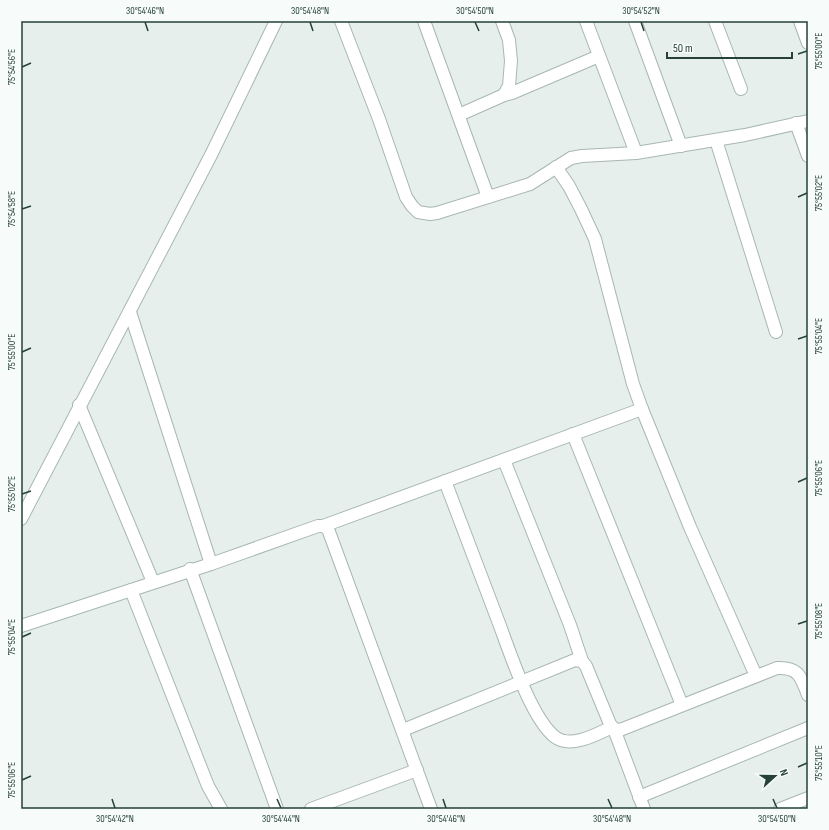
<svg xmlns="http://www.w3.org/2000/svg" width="829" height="830" font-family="'Sofia Sans Condensed',sans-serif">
	<rect width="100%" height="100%" fill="#e6efeb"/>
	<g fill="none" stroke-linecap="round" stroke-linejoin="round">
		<g stroke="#a8b7b2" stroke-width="14">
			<g id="minor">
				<path d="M341 21 379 119 406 197 412 206 418 212 430 214 437 213 530 184 571 158 582 156 636 153 745 135 808 121"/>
				<path d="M424 21 488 197"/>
				<path d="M586 21 636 153"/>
				<path d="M635 21 681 146"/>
				<path d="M715 21 741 89"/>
				<path d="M800 21 808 43"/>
				<path d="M504 95 512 93 599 56"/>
				<path d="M459 115 504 95 509 86 511 61 509 40 502 21"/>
				<path d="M796 123 808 156"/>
				<path d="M716 140 776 332"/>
				<path d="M556 167 569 186 581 209 595 239 633 384 642 409 690 527 756 676"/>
				<path d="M130 312 211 564"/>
				<path d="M79 405 153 582"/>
				<path d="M573 434 682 705"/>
				<path d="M504 460 570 625 582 661"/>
				<path d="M445 481C462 527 480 572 497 618 509 649 530 717 555 737 571 749 597 734 612 727"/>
				<path d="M323 526 642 409"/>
				<path d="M190 569 277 809"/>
				<path d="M131 590 208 786 221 809"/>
				<path d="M21 626 211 564 318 526H323L328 529 431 809"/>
				<path d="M614 729 644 809"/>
				<path d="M403 730 575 660 582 661 586 666 610 724 614 729 620 730 777 668C799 667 801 677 808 695"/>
				<path d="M639 797 808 728"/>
				<path d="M311 809 417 770"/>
				<path d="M780 809 808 798"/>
			</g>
		</g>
		<g stroke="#a8b7b2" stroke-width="14">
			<path id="tertiary" d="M21 519 211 155 276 21"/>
		</g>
		<use href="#minor" stroke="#fff" stroke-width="12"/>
		<use href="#tertiary" stroke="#fff" stroke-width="12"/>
	</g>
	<path fill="none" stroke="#25413a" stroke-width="1.5" d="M145 22 148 31M310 22 313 31M475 22 479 31M641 22 644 31M798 54 807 51M22 67 31 63M798 197 807 193M22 209 31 206M798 339 807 336M22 352 31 348M798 482 807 478M22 494 31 491M798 624 807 621M22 637 31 633M798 767 807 763M22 780 31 776M112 799 115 808M277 799 281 808M443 799 446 808M608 799 612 808M773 799 777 808"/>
	<rect width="829" height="830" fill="none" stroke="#f7fbf9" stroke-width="44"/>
	<g transform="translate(775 776) rotate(69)" stroke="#f7fbf9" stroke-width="3" paint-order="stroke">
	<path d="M0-3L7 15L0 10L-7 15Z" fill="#25413a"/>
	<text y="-6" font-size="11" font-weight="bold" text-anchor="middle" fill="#25413a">N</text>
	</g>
	<path d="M667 52v6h125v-6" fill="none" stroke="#25413a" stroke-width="2"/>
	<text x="673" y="52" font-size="12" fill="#25413a" stroke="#f7fbf9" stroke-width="3" paint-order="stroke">50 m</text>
	<rect x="22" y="22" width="785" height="786" fill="none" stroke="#25413a" stroke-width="1.5"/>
	<g font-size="10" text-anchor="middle" fill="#25413a">
		<text x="145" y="14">30°54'46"N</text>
		<text x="310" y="14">30°54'48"N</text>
		<text x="475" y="14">30°54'50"N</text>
		<text x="641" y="14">30°54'52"N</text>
		<text transform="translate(818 51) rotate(-90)" y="4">75°55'00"E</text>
		<text transform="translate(11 67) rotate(-90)" y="4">75°54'56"E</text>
		<text transform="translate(818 193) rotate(-90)" y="4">75°55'02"E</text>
		<text transform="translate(11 209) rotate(-90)" y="4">75°54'58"E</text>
		<text transform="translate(818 336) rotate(-90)" y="4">75°55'04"E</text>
		<text transform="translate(11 352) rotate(-90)" y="4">75°55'00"E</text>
		<text transform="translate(818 478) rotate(-90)" y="4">75°55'06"E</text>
		<text transform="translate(11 494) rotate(-90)" y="4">75°55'02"E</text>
		<text transform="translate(818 621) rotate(-90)" y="4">75°55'08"E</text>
		<text transform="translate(11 637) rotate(-90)" y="4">75°55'04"E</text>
		<text transform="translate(818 763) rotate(-90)" y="4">75°55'10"E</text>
		<text transform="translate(11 780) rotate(-90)" y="4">75°55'06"E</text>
		<text x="115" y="822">30°54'42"N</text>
		<text x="281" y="822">30°54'44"N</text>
		<text x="446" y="822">30°54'46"N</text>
		<text x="612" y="822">30°54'48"N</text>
		<text x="777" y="822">30°54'50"N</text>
	</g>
</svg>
